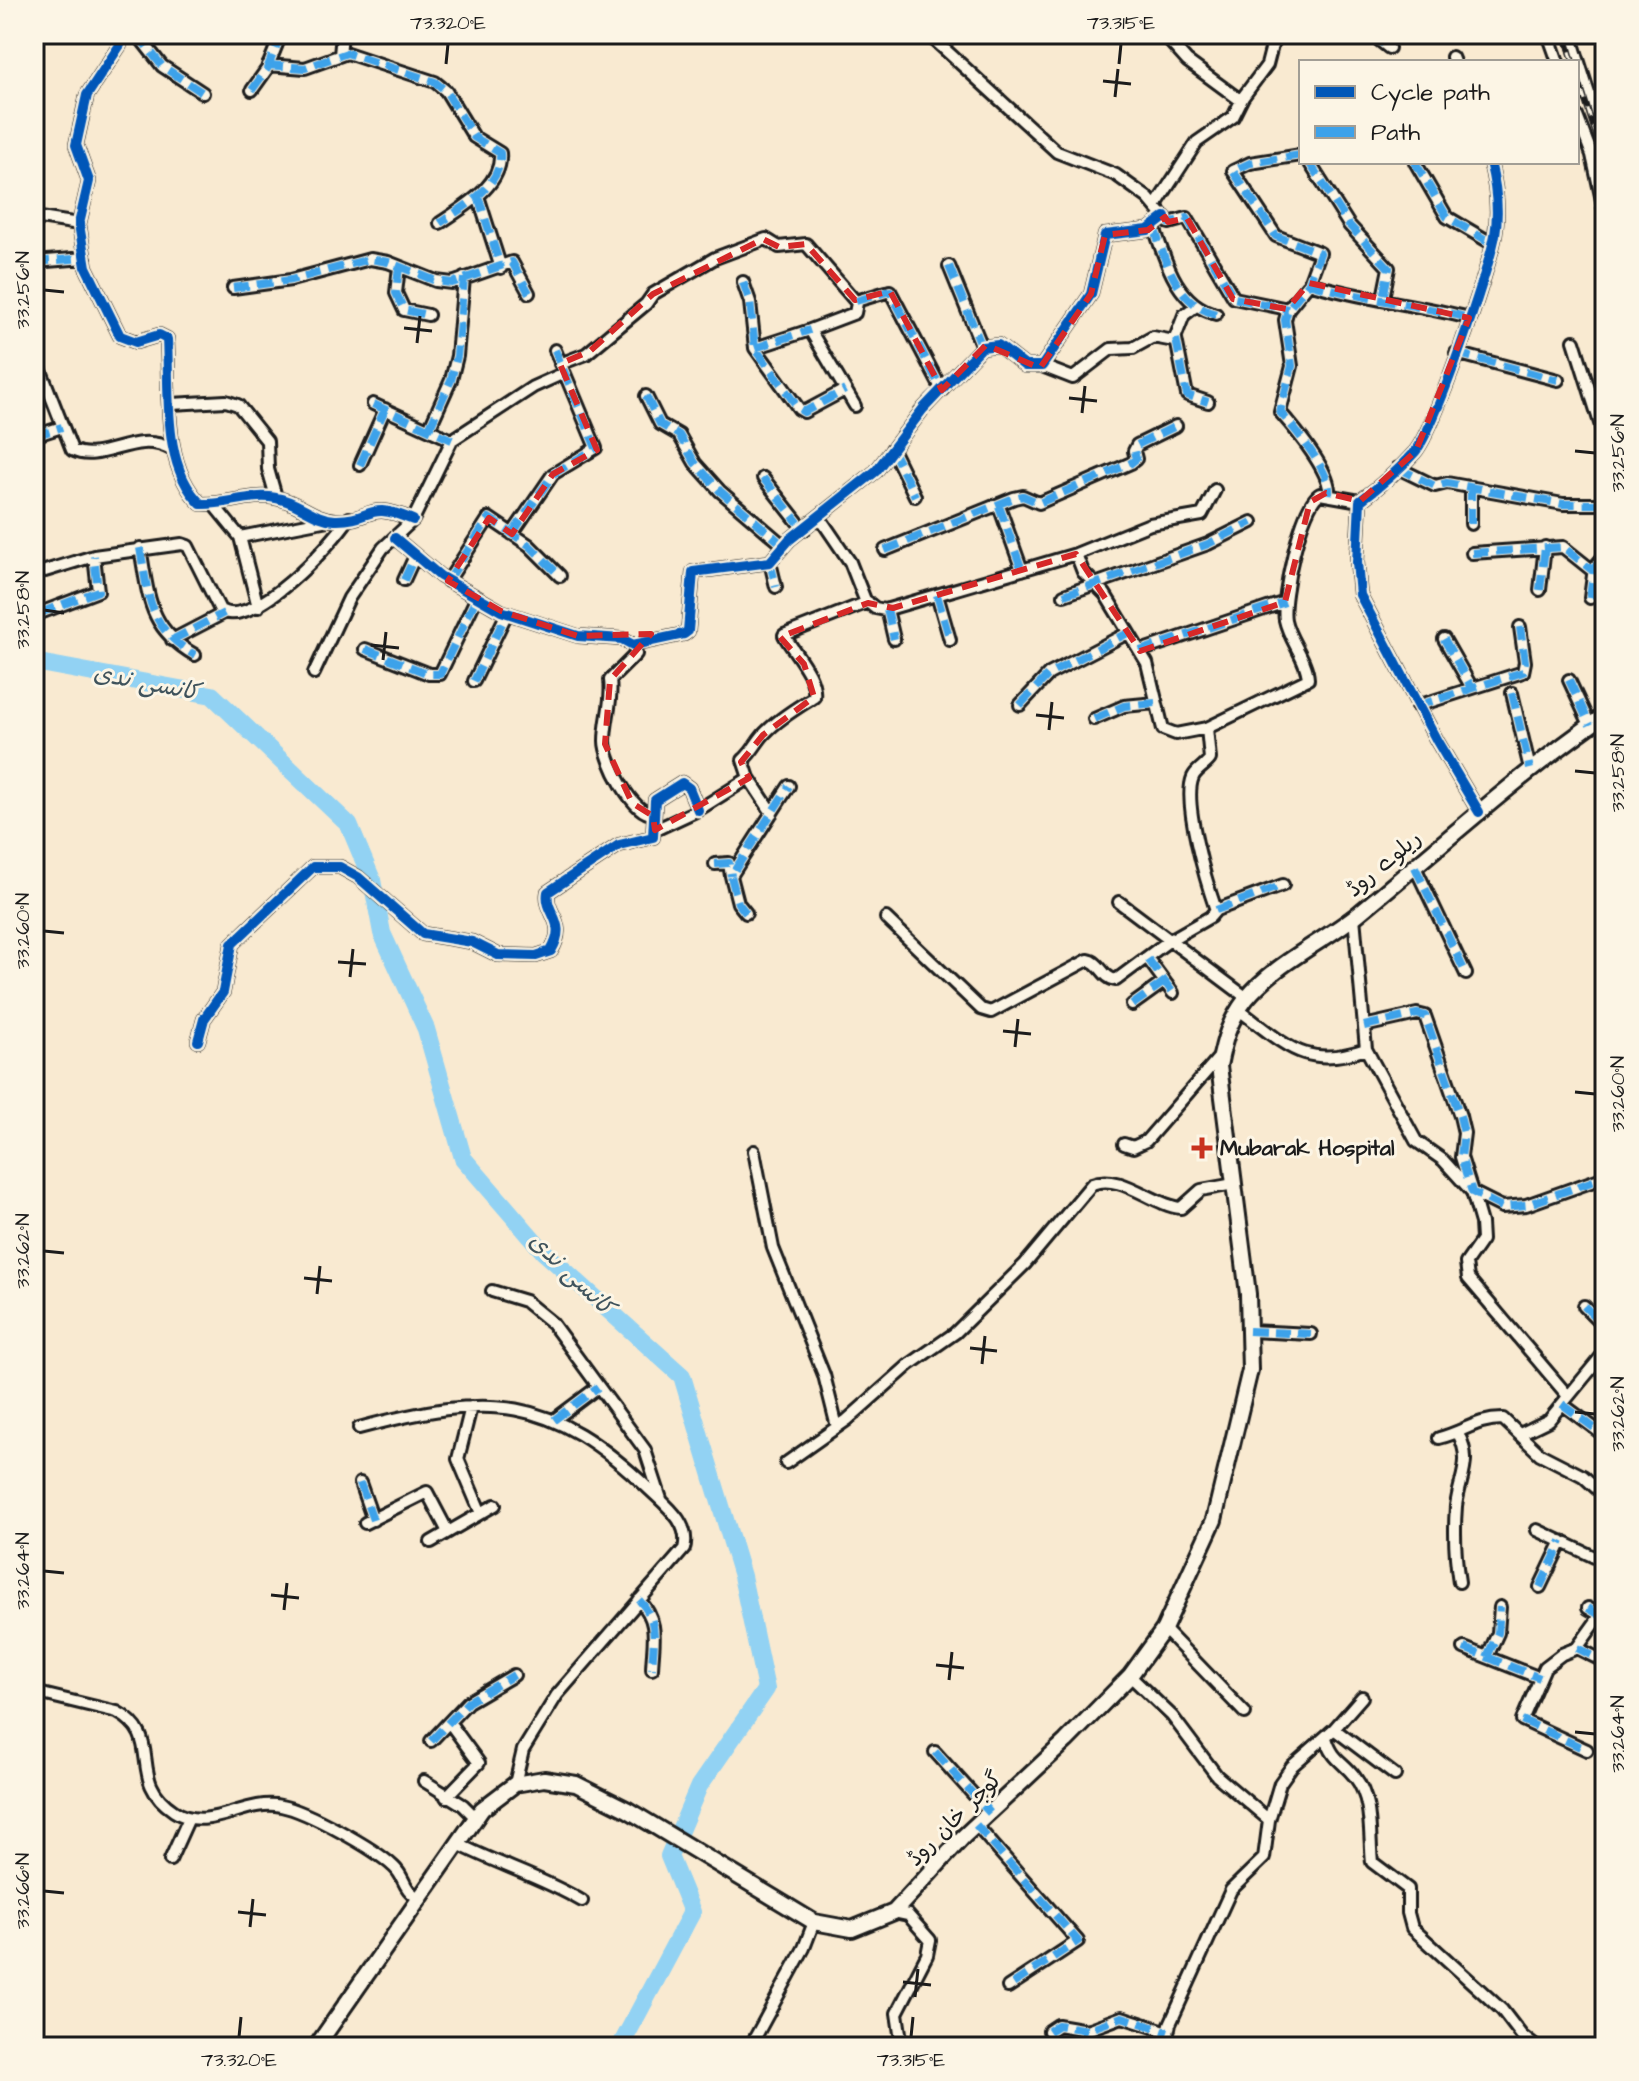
<svg xmlns="http://www.w3.org/2000/svg" width="1639" height="2081" viewBox="0 0 1639 2081" font-family="'Architects Daughter','Playpen Sans Arabic',sans-serif">
	<style>
		.lines { fill: none; stroke-linecap: round; stroke-linejoin: round }
		.river { stroke: #92d2f3; stroke-width: 18 }
		.street-casing { stroke: #1c1c1c; stroke-width: 16 }
		.secondary-casing { stroke: #1c1c1c; stroke-width: 20 }
		.street { stroke: #fcf5e5; stroke-width: 10 }
		.secondary { stroke: #fcf5e5; stroke-width: 14 }
		.rail-casing { stroke: #1c1c1c; stroke-width: 6 }
		.rail { stroke: #fcf5e5; stroke-width: 3; stroke-dasharray: 9; stroke-linecap: butt }
		.quiet { stroke: #3da2ea; stroke-width: 8; stroke-dasharray: 16 8; stroke-linecap: butt }
		.cycleway-casing { stroke: #fcf5e5; stroke-width: 15 }
		.cycleway { stroke: #0057b8; stroke-width: 10 }
		.marked { fill: none; stroke: #d62828; stroke-width: 6; stroke-dasharray: 16 10; stroke-linejoin: round }
		.ticks { fill: none; stroke: #1c1c1c; stroke-width: 3 }
		.poi-dot { fill: #c8321e; stroke: #fcf5e5; stroke-width: 3 }
		.labels { text-anchor: middle; dominant-baseline: central; stroke-width: 6; stroke-linejoin: round; paint-order: stroke }
		.street-label { font-size: 22px; fill: #1c1c1c; stroke: #fcf5e5 }
		.poi-label { font-size: 22px; font-weight: bold; fill: #1c1c1c; stroke: #fcf5e5; text-anchor: start }
		.water-label { font-size: 24px; font-style: italic; fill: #3f535c; stroke: #fcf5e5 }
		.neatline { fill: none; stroke: #1c1c1c; stroke-width: 3 }
		.ticks-label { font-size: 20px; text-anchor: middle; fill: #1c1c1c }
	</style>
	<rect width="100%" height="100%" fill="#f9ead1"/>
	<filter id="ink" filterUnits="userSpaceOnUse"><feTurbulence type="fractalNoise" baseFrequency=".0125" numOctaves="2"/><feDisplacementMap in="SourceGraphic" scale="16" xChannelSelector="R" yChannelSelector="G"/><feConvolveMatrix kernelMatrix="1 2 1 2 8 2 1 2 1" color-interpolation-filters="sRGB"/></filter>
	<g filter="url(#ink)">
		<g class="lines">
			<path class="river" d="M34,662L212,695L349,825L372,880L382,933L426,1029L463,1158L544,1252L682,1376L742,1576L766,1689L699,1786L669,1856L692,1912L620,2047"/>
			<g class="street-casing">
				<path id="street" d="M122,34L120,45L87,95L76,145L89,181L79,224L86,267L120,336L136,342L159,335L167,339C170,391 161,466 201,504C227,505 251,493 276,498C298,501 313,519 335,520C374,521 365,499 413,520
					M137,34L162,66L203,93
					M928,34L1057,152L1116,175L1148,198L1169,223L1187,218L1234,298L1288,309
					M1163,34L1187,61L1240,100
					M1371,34L1389,48
					M1548,34L1558,62
					M1570,34L1605,144
					M1225,36L1226,34
					M340,55L342,34
					M1452,57L1454,62
					M268,65L305,68L347,53L435,82L446,91L474,137L500,153C503,186 463,207 440,223
					M252,90L267,69L281,34
					M1577,116L1592,155L1605,214
					M1301,155L1250,163L1233,171L1276,236L1320,253L1309,283L1288,309L1285,320L1292,366L1280,412C1295,429 1332,473 1329,494
					M1309,162L1349,225L1389,268L1383,298
					M1415,162L1447,217L1493,244
					M478,196L501,268
					M1156,205L1197,142L1233,117L1243,97L1267,65L1275,34
					M34,217L79,224
					M1154,227C1165,260 1177,305 1216,314
					M34,262L85,258
					M949,266L982,347
					M399,267L396,293L404,310L428,315
					M743,282L750,302L755,348L799,409L804,412L845,390
					M1309,283C1360,299 1416,304 1469,318
					M233,288L291,280L370,259L388,262L436,281L452,283L512,262L529,293
					M856,301L890,291L942,390
					M1176,339L1187,395L1208,402
					M1574,341L1605,439
					M755,348L810,330
					M34,353L72,450C102,465 135,429 171,449
					M1456,353L1558,380
					M560,364L586,354L646,304L653,294L715,258L766,239L779,247L806,244L857,303L855,313L810,330L855,406
					M1042,366L1073,378L1111,349L1133,348L1153,337L1174,341L1184,315L1196,306
					M646,396L660,424L679,435L695,463L720,491L783,545
					M171,404L226,401L238,405L267,441L268,469L276,497
					M373,404L452,440
					M429,429L451,380L457,356L464,278
					M34,436L62,427
					M892,449L915,496
					M360,465L385,409
					M1398,468L1435,486L1447,483L1563,504H1605
					M763,478L804,530
					M213,504L240,537L258,607
					M999,506L1022,570
					M820,518L850,562L865,600L875,608L885,610L1076,554L1150,524L1202,515L1215,490
					M1471,524V487
					M512,534L553,474L596,448L555,350
					M240,537L328,520
					M395,538L440,576L501,611L578,636L622,639L633,645L684,634L688,631L693,572L770,562L789,540L876,471L923,409L982,347L998,345L1025,366H1042L1091,294L1105,235L1148,230L1165,217
					M140,548C149,597 148,628 195,655
					M885,550L1014,498L1023,496L1039,503L1131,463L1136,459L1134,451L1137,445L1176,426
					M1472,553L1563,547L1593,571
					M1076,554L1083,572L1105,594L1147,663L1163,729L1176,734L1207,728
					M770,562L776,587
					M45,571L94,556L182,544L188,546L220,610C253,631 332,544 349,518
					M404,580L415,556
					M448,581L489,518L529,545L560,576
					M1540,590L1545,547
					M937,595L950,640
					M1064,595L1208,544L1252,522
					M1590,598L1594,568L1605,555
					M887,609L894,639
					M40,613L98,591L94,556
					M1444,639L1472,688
					M172,640L224,613
					M633,645L636,654L610,680C613,701 605,720 605,741C605,760 633,815 653,814
					M365,649L429,674H440L477,597
					M1140,651L1285,602
					M314,673L349,598L383,548L413,520L452,440L533,387L564,373
					M1569,680L1590,725
					M474,681L507,613
					M1512,693L1530,769
					M1020,705L1049,674L1128,633
					M1417,706L1523,672L1525,662L1520,627
					M1094,719L1124,706L1156,703
					M749,778L772,813
					M1479,812L1437,741L1360,595L1357,562L1360,501C1379,487 1399,470 1415,452C1435,428 1489,270 1495,235C1499,211 1496,185 1490,162
					M655,830L698,810L749,778L743,760C754,751 757,740 767,731C781,717 797,708 814,697C817,676 794,653 784,635L868,602
					M715,864L729,863L731,876
					M1415,867L1466,974
					M1119,902L1247,998
					M1216,910C1207,884 1182,802 1193,777C1196,770 1205,766 1210,759L1207,728L1308,679C1307,659 1289,640 1285,620C1281,599 1301,504 1320,494L1360,501
					M746,913L738,903L731,876L789,786
					M1354,917L1366,1049L1416,1141L1443,1160L1472,1192L1481,1223L1482,1240L1466,1263L1468,1278L1568,1396
					M886,918L981,1009L991,1012L1088,960C1101,962 1102,978 1116,980L1170,940L1210,917L1216,910L1283,885
					M1148,959L1173,993
					M1132,1005L1164,982
					M1239,1010C1286,1045 1305,1070 1366,1049
					M1364,1026L1417,1014L1425,1016L1460,1116L1464,1133L1461,1157L1472,1192L1502,1207L1526,1205L1605,1177
					M198,1041L204,1019L223,992L232,944L313,867H340L358,877L423,934L472,942L498,955L536,956L551,951C569,921 544,914 548,892L619,845L653,837L655,800L682,783L689,788L698,810
					M1124,1144L1133,1147L1146,1141L1220,1056
					M754,1151L773,1248L824,1375L837,1427
					M492,1291L525,1301L552,1323L645,1450L661,1499
					M1584,1306L1605,1327
					M1249,1331L1311,1334
					M1562,1404L1605,1436
					M471,1407L458,1459L480,1511
					M554,1420L598,1387
					M359,1428C490,1393 549,1393 650,1490C667,1506 691,1524 684,1549L557,1695L523,1750L515,1784
					M1458,1433C1473,1462 1460,1476 1456,1506C1454,1531 1455,1557 1459,1582
					M1520,1434L1549,1420L1605,1352
					M1439,1438C1464,1432 1476,1419 1503,1419L1540,1454L1583,1476L1605,1496
					M786,1463L847,1420L909,1365L955,1333L1025,1264L1092,1184C1121,1172 1152,1205 1181,1208L1201,1190L1234,1184
					M360,1483L373,1520
					M365,1523L427,1492L447,1530
					M1537,1530L1605,1562
					M431,1542L495,1505
					M1540,1587L1562,1541
					M639,1600C660,1622 653,1641 652,1669
					M1588,1608L1605,1618
					M1164,1629L1245,1713
					M1464,1648L1540,1678
					M1577,1648L1605,1662
					M1487,1657L1498,1633L1500,1607
					M1130,1676L1172,1716L1217,1776L1269,1820
					M34,1692L117,1712C166,1738 125,1779 174,1811C208,1834 245,1798 281,1806C307,1811 374,1848 394,1867C406,1878 401,1888 420,1899
					M1334,1729L1362,1697
					M1326,1738C1333,1761 1342,1760 1355,1777C1373,1800 1369,1835 1372,1862L1408,1889V1913L1412,1928L1502,2010L1522,2036L1536,2047
					M431,1741L468,1702L514,1675
					M1587,1750L1522,1720L1545,1667L1562,1654L1577,1648L1605,1609
					M935,1752L990,1813
					M424,1781L463,1805L476,1818
					M446,1797L479,1763L449,1722
					M976,1825L1078,1941L1008,1987
					M458,1844C499,1865 542,1877 582,1901
					M170,1860L189,1818
					M894,1912L908,1915L930,1940L927,1955L897,2013L902,2047
					M1049,2031L1058,2025L1087,2030L1122,2017L1168,2032
					M750,2047L804,1948L814,1922
					M1165,2047L1170,2024L1231,1890L1264,1858L1269,1820L1280,1783L1292,1766L1334,1729L1395,1775"/>
			</g>
			<g class="secondary-casing">
				<path id="secondary" d="M316,2047L482,1809L515,1784L544,1779L576,1784L628,1810L814,1922L852,1929L894,1912L963,1837L1066,1741L1130,1676L1164,1629L1214,1520L1250,1370L1248,1294L1219,1066C1224,1040 1229,1021 1246,999C1274,964 1323,942 1358,914C1440,847 1518,775 1605,715"/>
			</g>
			<use href="#street" class="street"/>
			<use href="#secondary" class="secondary"/>
			<g class="rail-casing">
				<path id="rail" d="M1565,34L1573,62
					M1577,75L1605,164"/>
			</g>
			<use href="#rail" class="rail"/>
			<path class="quiet" d="M137,34L162,66L203,93
				M1371,34L1389,48
				M1225,36L1226,34
				M268,65L305,68L347,53L435,82L446,91L474,137L500,153C503,186 463,207 440,223
				M252,90L267,69L281,34
				M1301,155L1250,163L1233,171L1276,236L1320,253L1309,283L1288,309L1285,320L1292,366L1280,412C1295,429 1332,473 1329,494
				M1309,162L1349,225L1389,268L1383,298
				M1415,162L1447,217L1493,244
				M478,196L501,268
				M1165,217L1169,223L1187,218L1234,298L1288,309
				M1154,227C1165,260 1177,305 1216,314
				M34,262L85,258
				M949,266L982,347
				M399,267L396,293L404,310L428,315
				M743,282L750,302L755,348L799,409L804,412L845,390
				M1309,283C1360,299 1416,304 1469,318
				M233,288L291,280L370,259L388,262L436,281L452,283L512,262L529,293
				M856,301L890,291L942,390
				M1176,339L1187,395L1208,402
				M755,348L810,330
				M1456,353L1558,380
				M646,396L660,424L679,435L695,463L720,491L783,545
				M373,404L452,440
				M429,429L451,380L457,356L464,278
				M34,436L62,427
				M892,449L915,496
				M360,465L385,409
				M1398,468L1435,486L1447,483L1563,504H1605
				M763,478L804,530
				M999,506L1022,570
				M1471,524V487
				M512,534L553,474L596,448L555,350
				M140,548C149,597 148,628 195,655
				M885,550L1014,498L1023,496L1039,503L1131,463L1136,459L1134,451L1137,445L1176,426
				M1472,553L1563,547L1593,571
				M770,562L776,587
				M404,580L415,556
				M448,581L489,518L529,545L560,576
				M1540,590L1545,547
				M937,595L950,640
				M1064,595L1208,544L1252,522
				M1590,598L1594,568L1605,555
				M887,609L894,639
				M40,613L98,591L94,556
				M1444,639L1472,688
				M172,640L224,613
				M365,649L429,674H440L477,597
				M1140,651L1285,602
				M1569,680L1590,725
				M474,681L507,613
				M1512,693L1530,769
				M1020,705L1049,674L1128,633
				M1417,706L1523,672L1525,662L1520,627
				M1094,719L1124,706L1156,703
				M715,864L729,863L731,876
				M1415,867L1466,974
				M1216,910L1283,885
				M746,913L738,903L731,876L789,786
				M1148,959L1173,993
				M1132,1005L1164,982
				M1364,1026L1417,1014L1425,1016L1460,1116L1464,1133L1461,1157L1472,1192L1502,1207L1526,1205L1605,1177
				M1584,1306L1605,1327
				M1249,1331L1311,1334
				M1562,1404L1605,1436
				M554,1420L598,1387
				M360,1483L373,1520
				M1540,1587L1562,1541
				M639,1600C660,1622 653,1641 652,1669
				M1588,1608L1605,1618
				M1464,1648L1540,1678
				M1577,1648L1605,1662
				M1487,1657L1498,1633L1500,1607
				M1522,1720L1587,1750
				M431,1741L468,1702L514,1675
				M935,1752L990,1813
				M976,1825L1078,1941L1008,1987
				M1049,2031L1058,2025L1087,2030L1122,2017L1168,2032"/>
			<g class="cycleway-casing">
				<path id="cycleway" d="M122,34L120,45L87,95L76,145L89,181L79,224L86,267L120,336L136,342L159,335L167,339C170,391 161,466 201,504C227,505 251,493 276,498C298,501 313,519 335,520C374,521 365,499 413,520
					M395,538L440,576L501,611L578,636L622,639L633,645L684,634L688,631L693,572L770,562L789,540L876,471L923,409L982,347L998,345L1025,366H1042L1091,294L1105,235L1148,230L1165,217
					M1479,812L1437,741L1360,595L1357,562L1360,501C1379,487 1399,470 1415,452C1435,428 1489,270 1495,235C1499,211 1496,185 1490,162
					M198,1041L204,1019L223,992L232,944L313,867H340L358,877L423,934L472,942L498,955L536,956L551,951C569,921 544,914 548,892L619,845L653,837L655,800L682,783L689,788L698,810"/>
			</g>
			<use href="#cycleway" class="cycleway"/>
		</g>
	</g>
	<path class="marked" d="M1165,217L1168,222L1187,218L1233,299L1287,309L1309,283L1469,318L1416,451L1360,501L1326,493L1310,502L1285,602L1140,651L1076,554L893,608L868,603L780,637L804,664L814,697L763,735L741,762L749,778L655,830L653,816L632,803L605,744L610,680L651,634L578,636L501,611L448,581L489,518L512,534L553,474L597,450L560,364L590,351L653,294L763,239L779,247L806,244L855,300L890,291L942,390L986,345L1040,368L1091,294L1105,235L1148,230Z"/>
	<path class="ticks" d="M446,64L448,44M1119,64L1121,44M1103,81L1131,84M1115,97L1118,69M44,290L64,292M404,328L432,331M417,343L420,316M1069,398L1097,401M1082,413L1085,386M1575,451L1595,453M44,610L64,613M371,645L399,648M383,660L386,632M1036,715L1064,718M1049,730L1052,702M1575,771L1595,773M44,931L64,933M338,962L366,964M350,977L353,949M1003,1031L1031,1034M1015,1047L1018,1019M1575,1092L1595,1094M44,1251L64,1253M304,1278L332,1281M317,1294L320,1266M970,1348L997,1351M982,1364L985,1336M1575,1412L1595,1414M44,1571L64,1573M271,1595L299,1598M284,1610L287,1583M936,1665L964,1668M949,1680L952,1652M1575,1732L1595,1734M44,1891L64,1893M238,1912L266,1915M250,1927L253,1899M903,1982L931,1985M915,1997L918,1969M239,2037L241,2017M911,2037L913,2017"/>
	<path class="poi-dot" d="M1198 1136h8v8h8v8h-8v8h-8v-8h-8v-8h8z"/>
	<g class="labels">
		<g class="street-label">
			<text transform="translate(1384 864) rotate(-40)">ریلوے روڈ</text>
			<text transform="translate(955 1819) rotate(-45)">گوجر خان روڈ</text>
		</g>
		<g class="poi-label">
			<text x="1220" y="1148">Mubarak Hospital</text>
		</g>
		<g class="water-label">
			<text transform="translate(146 683) rotate(11)">کانسی ندی</text>
			<text transform="translate(571 1274) rotate(44)">کانسی ندی</text>
		</g>
	</g>
	<rect width="1639" height="2081" fill="none" stroke="#fcf5e5" stroke-width="88"/>
	<rect x="1299" y="60" width="280" height="104" fill="#fcf5e5" stroke="#a29e95" stroke-width="2"/>
	<rect x="1315" y="86" width="40" height="12" fill="#0057b8" stroke="#a29e95" stroke-width="2"/>
	<text x="1371" y="100" font-size="24" fill="#1c1c1c">Cycle path</text>
	<rect x="1315" y="126" width="40" height="12" fill="#3da2ea" stroke="#a29e95" stroke-width="2"/>
	<text x="1371" y="140" font-size="24" fill="#1c1c1c">Path</text>
	<rect x="44" y="44" width="1551" height="1993" class="neatline"/>
	<g class="ticks-label">
		<text x="448" y="29">73.320°E</text>
		<text x="1121" y="29">73.315°E</text>
		<text transform="translate(22 290) rotate(-90)" y="7">33.256°N</text>
		<text transform="translate(1617 453) rotate(-90)" y="7">33.256°N</text>
		<text transform="translate(22 610) rotate(-90)" y="7">33.258°N</text>
		<text transform="translate(1617 773) rotate(-90)" y="7">33.258°N</text>
		<text transform="translate(22 931) rotate(-90)" y="7">33.260°N</text>
		<text transform="translate(1617 1094) rotate(-90)" y="7">33.260°N</text>
		<text transform="translate(22 1251) rotate(-90)" y="7">33.262°N</text>
		<text transform="translate(1617 1414) rotate(-90)" y="7">33.262°N</text>
		<text transform="translate(22 1571) rotate(-90)" y="7">33.264°N</text>
		<text transform="translate(1617 1734) rotate(-90)" y="7">33.264°N</text>
		<text transform="translate(22 1891) rotate(-90)" y="7">33.266°N</text>
		<text x="239" y="2066">73.320°E</text>
		<text x="911" y="2066">73.315°E</text>
	</g>
</svg>
